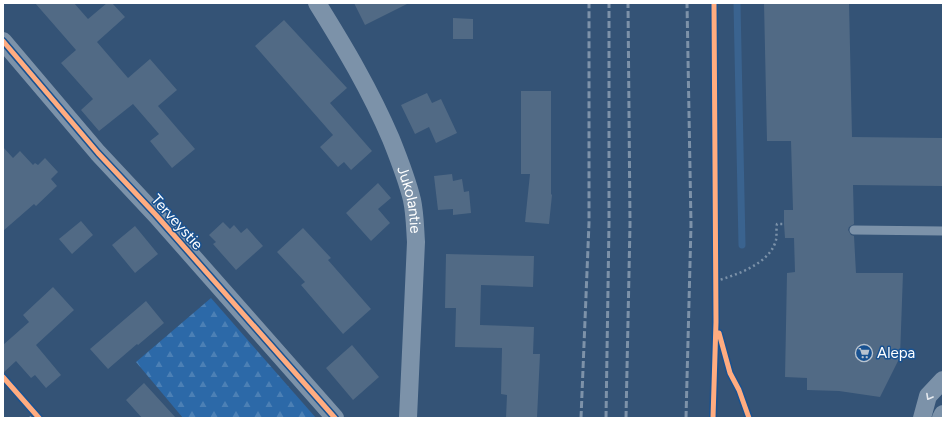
<svg xmlns="http://www.w3.org/2000/svg" width="946" height="421" viewBox="0 0 946 421" font-family="Figtree,sans-serif">
	<style>
		.forest { fill: url(#forest-firs) }
		.lines { fill: none; stroke-linecap: round; stroke-linejoin: round }
		.stream { stroke: #3a638f; stroke-width: 7 }
		.building { fill: #516a85 }
		.path { stroke: #7c92a9; stroke-width: 2.5; stroke-dasharray: 2 3; stroke-linecap: butt }
		.lane { stroke: #7c92a9; stroke-width: 9 }
		.street { stroke: #7c92a9; stroke-width: 18 }
		.rail { stroke: #7d92a9; stroke-width: 3; stroke-dasharray: 7 3; stroke-linecap: butt }
		.cycleway-casing { stroke: #195291; stroke-width: 8 }
		.cycleway { stroke: #ffac80; stroke-width: 5 }
		.oneway { stroke: #e5e9ee }
		.labels { text-anchor: middle; dominant-baseline: central; stroke-width: 3; stroke-linejoin: round; paint-order: stroke }
		.street-label { font-size: 15px; fill: #fff; stroke: #195291 }
		.poi-label { font-size: 15px; fill: #fff; stroke: #195291; text-anchor: start }
	</style>
	<defs>
		<pattern id="forest-firs" width="22" height="20" patternUnits="userSpaceOnUse"><rect width="22" height="20" fill="#2c69a8"/><path d="M5 1l3.5 6h-7zM16 11l3.5 6h-7z" fill="#4c80b5"/></pattern>
	</defs>
	<rect width="100%" height="100%" fill="#345376"/>
	<path class="forest" d="M211,298L316,418H183L136,362Z"/>
	<g class="lines">
		<path class="stream" d="M737,3L742,245"/>
	</g>
	<path class="building" d="M35,3H74L88,19L107,3H112L125,17L97,42L128,78L150,59L177,90L158,106L195,149L172,168L150,141L159,134L133,104L99,131L81,110L93,99L61,63L76,50Z
		M354,3H409L365,25Z
		M764,3H849L852,137L943,138V186L853,185L854,224L849,227L848,230L851,235L854,236L856,273H903L900,357L880,397L839,391L807,390V378L785,377L787,273L795,272L794,238H785L784,224V210H793L791,141H767Z
		M453,18L473,19V39H453Z
		M284,20L347,88L330,103L372,151L351,170L344,162L338,167L320,147L333,135L255,46Z
		M521,91H551V194L552,195L549,224L525,222L530,174H521Z
		M427,93L432,103L441,99L457,133L436,143L429,127L415,134L401,105Z
		M3,147L13,158L20,151L33,165L35,163L38,165L45,158L58,172L51,179L57,186L36,206L34,204L3,231Z
		M452,174L453,181L462,179L464,192L469,191L471,213L453,215V209L438,210L434,176Z
		M378,183L391,198L378,209L390,223L371,241L346,213Z
		M81,221L93,235L72,254L59,239Z
		M223,222L230,229L234,225L241,233L247,228L263,246L236,270L213,244L216,242L209,235Z
		M135,226L158,254L135,273L112,245Z
		M303,228L331,258L328,260L371,309L343,334L301,285L305,282L277,252Z
		M446,254L534,256L533,287L481,285L480,325L534,327L533,354H540L537,418H506L507,395L501,394L502,348L455,347L456,308H445Z
		M53,287L74,310L36,345L61,375L46,388L35,375L31,378L16,361L3,373V345L29,322L23,315Z
		M146,301L164,323L138,345L137,344L108,369L90,349Z
		M352,345L379,377L353,400L326,368Z
		M144,383L176,418H142L126,400Z"/>
	<g class="lines">
		<path class="path" d="M716,281C736,275 770,264 776,240C777,235 776,229 777,224H784
			M30,418L35,413"/>
		<path class="lane" d="M854,230L943,231"/>
		<g class="street">
			<path id="s1" d="M317,3C345,48 370,90 391,139C399,159 407,179 412,200C415,214 415,228 416,242L408,418"/>
			<path d="M3,41L98,153L156,215L335,418"/>
			<path d="M922,418L928,396L943,380"/>
			<path d="M941,418L943,414"/>
		</g>
		<path class="rail" d="M581,418L589,223V3
			M606,418L609,223V3
			M626,418L630,224L628,3
			M686,418L691,225L687,3"/>
		<g class="cycleway-casing">
			<path id="cycleway" d="M3,41L98,153L156,215L335,418
				M719,333L730,373L739,390L749,418
				M3,377L39,418
				M713,418L716,322L714,3"/>
		</g>
		<use href="#cycleway" class="cycleway"/>
	</g>
	<defs><path id="oneway-chevron" d="M-2-3.5L2.5 0L-2 3.5" fill="none" stroke-width="1.6" stroke-linecap="round" stroke-linejoin="round"/></defs>
	<use class="oneway" href="#oneway-chevron" transform="translate(929 397) rotate(119)"/>
	<defs>
		<g id="supermarket-ring" transform="scale(0.9)"><circle r="9.5" fill="#195291" stroke="#b8c3cf" stroke-width="1.5"/><path d="M-6-5.5h2.5l.6 2H6L4.5 2H-2.5L-4.4-4H-6ZM-1.5 3.2a1.3 1.3 0 1 0 .1 0ZM3 3.2a1.3 1.3 0 1 0 .1 0Z" fill="#b8c3cf"/></g>
	</defs>
	<g fill-rule="evenodd">
		<use href="#supermarket-ring" x="864" y="353"/>
	</g>
	<g class="labels">
		<g class="street-label">
			<text stroke="none"><textPath href="#s1" startOffset="219">Jukolantie</textPath></text>
			<text transform="translate(177 222) rotate(48)">Terveystie</text>
		</g>
		<g class="poi-label">
			<text x="877" y="353">Alepa</text>
		</g>
	</g>
	<rect width="946" height="421" fill="none" stroke="#ffffff" stroke-width="8"/>
</svg>
